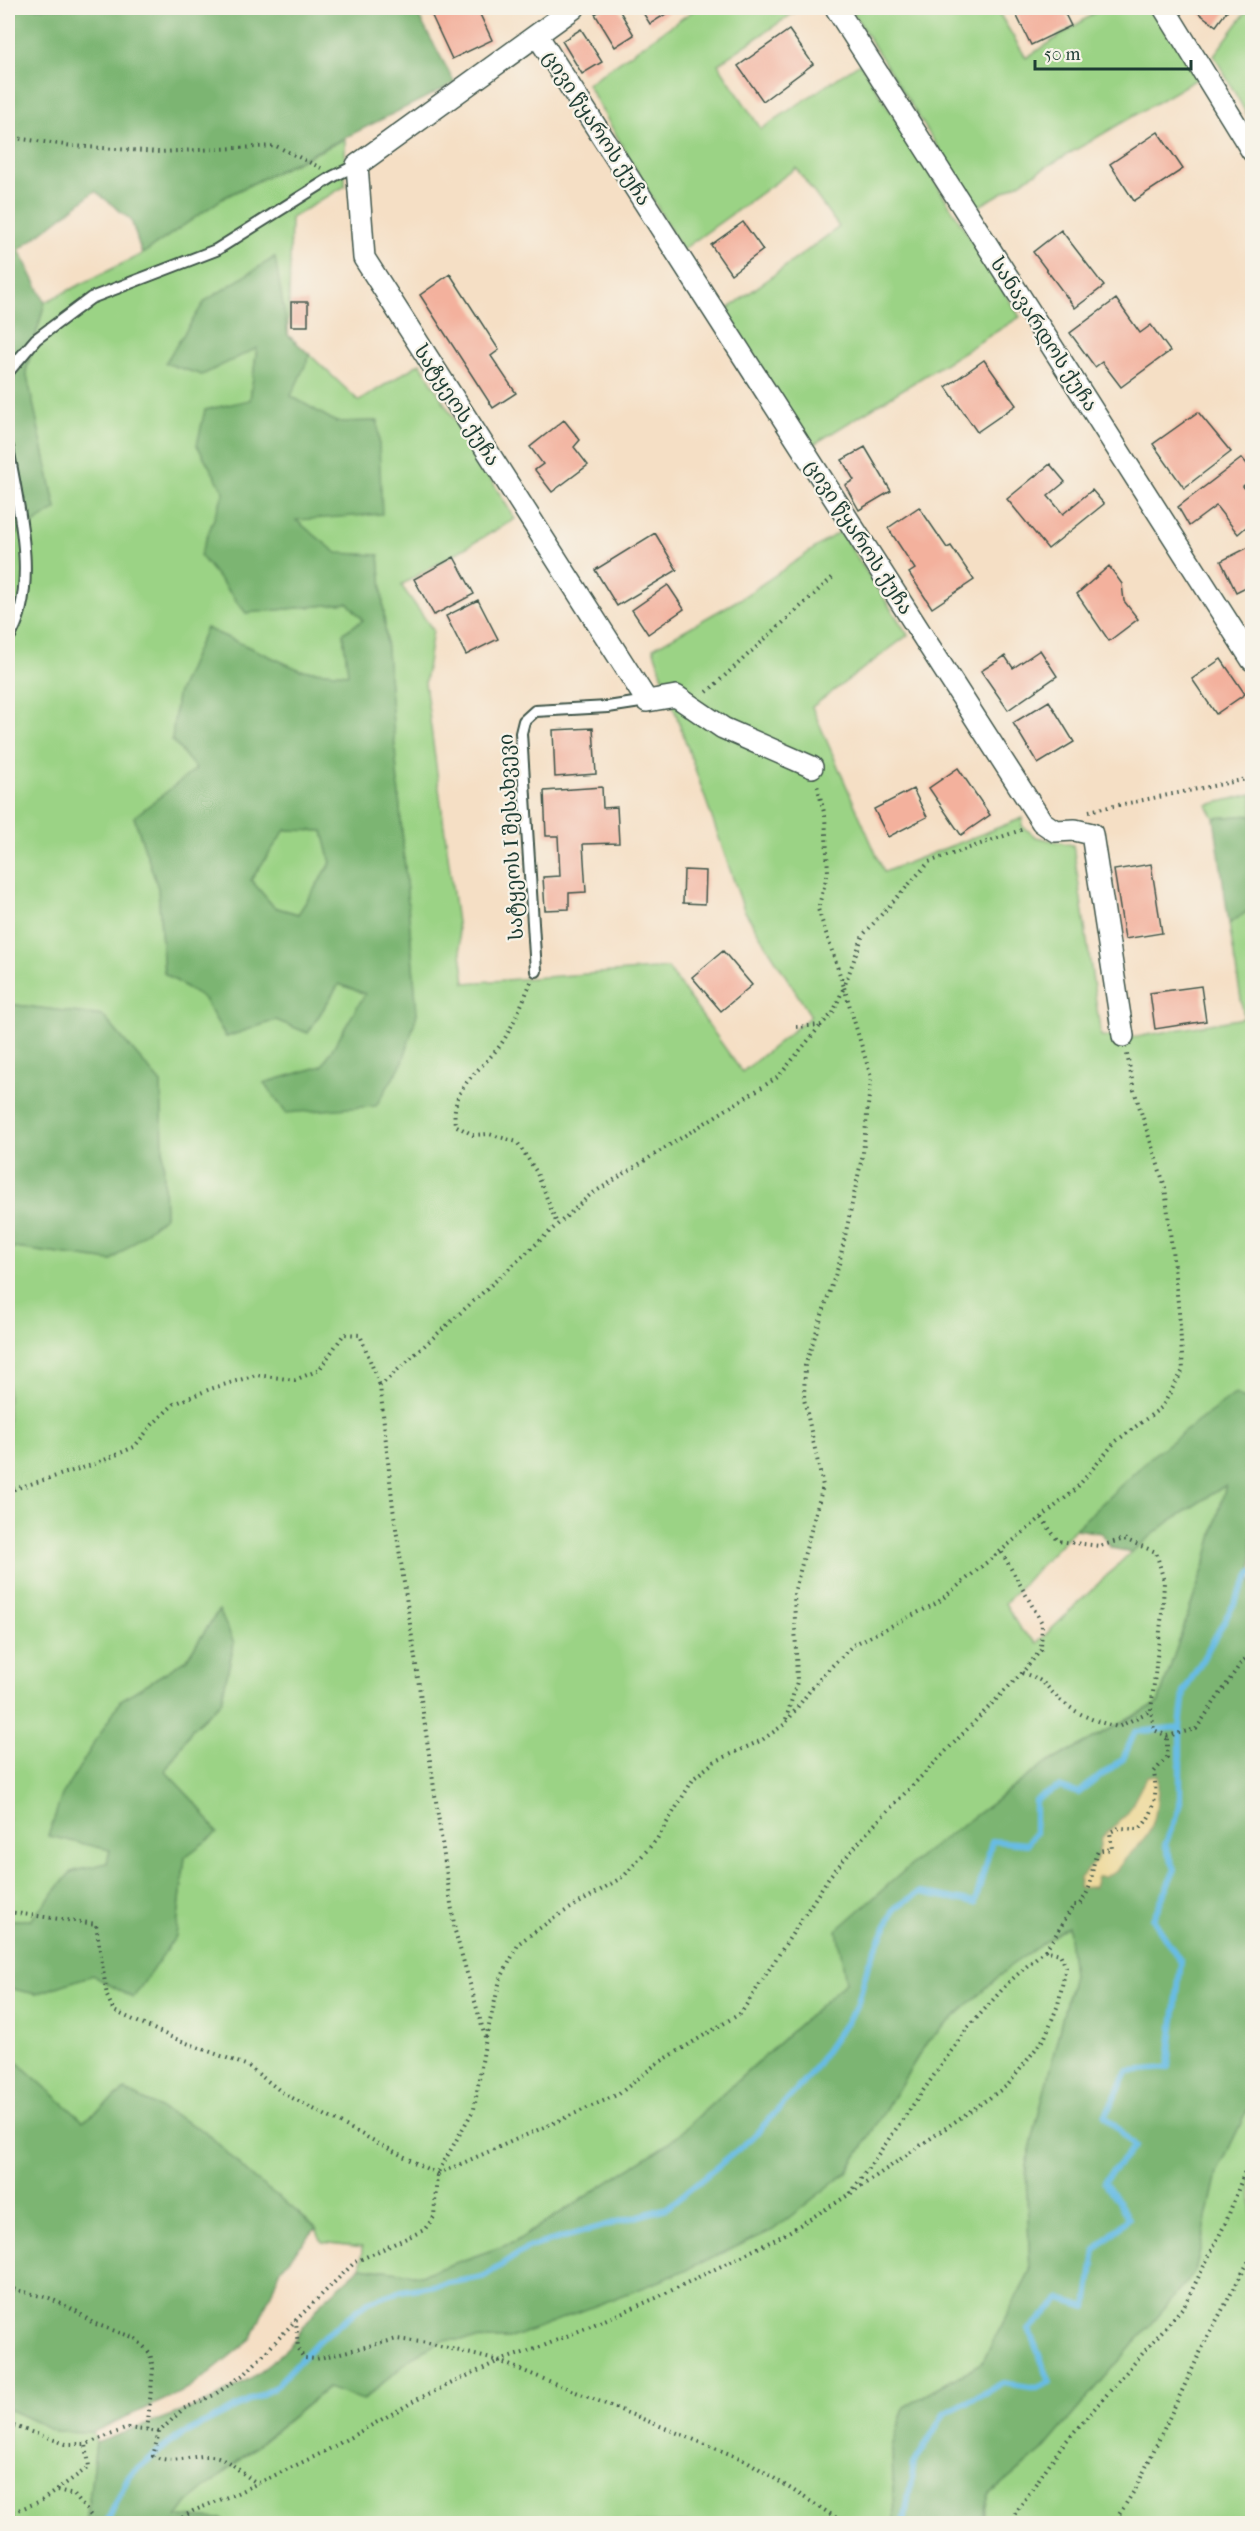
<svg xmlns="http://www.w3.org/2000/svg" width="1260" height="2531" viewBox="0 0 1260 2531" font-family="'IM FELL French Canon','Noto Serif Georgian',serif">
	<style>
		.green { fill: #9bd385; stroke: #5d885c; stroke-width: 1.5 }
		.forest { fill: #7cb572; stroke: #4e7953; stroke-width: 1.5; fill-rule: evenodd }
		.sand { fill: #eeda9e; stroke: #868c69; stroke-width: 1.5 }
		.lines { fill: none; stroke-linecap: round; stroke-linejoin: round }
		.stream { stroke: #68bce4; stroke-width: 6 }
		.building { fill: #f3b19d }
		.service-casing { stroke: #3f554a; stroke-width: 14 }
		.minor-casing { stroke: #3f554a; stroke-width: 24 }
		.path { stroke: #3f554a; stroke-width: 4; stroke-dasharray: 1.5 4.5; stroke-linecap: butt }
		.service { stroke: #fff; stroke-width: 10 }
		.minor { stroke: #fff; stroke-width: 21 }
		.labels { text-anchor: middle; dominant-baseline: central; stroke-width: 4.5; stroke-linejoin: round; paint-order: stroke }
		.street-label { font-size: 20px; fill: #1f3d34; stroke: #f7f3e8 }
	</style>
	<rect width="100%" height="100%" fill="#f7f3e8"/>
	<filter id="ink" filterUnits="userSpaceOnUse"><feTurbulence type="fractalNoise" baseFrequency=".0167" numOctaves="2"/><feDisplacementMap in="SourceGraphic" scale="12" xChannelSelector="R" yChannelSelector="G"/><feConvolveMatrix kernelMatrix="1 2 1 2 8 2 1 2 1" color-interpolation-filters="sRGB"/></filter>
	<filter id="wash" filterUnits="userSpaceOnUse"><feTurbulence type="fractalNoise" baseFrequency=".008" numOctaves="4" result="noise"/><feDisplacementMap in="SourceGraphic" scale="24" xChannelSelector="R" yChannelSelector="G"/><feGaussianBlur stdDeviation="1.35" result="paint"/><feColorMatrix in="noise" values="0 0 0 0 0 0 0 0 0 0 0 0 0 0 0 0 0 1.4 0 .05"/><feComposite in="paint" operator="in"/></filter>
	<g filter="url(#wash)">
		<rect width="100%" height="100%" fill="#f5dfc5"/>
		<path class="green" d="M697,8H801L718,64L761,129L860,63L1020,317L811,446L725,311L839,227L796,168L682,250L587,84Z
			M850,8H996L1026,58L1102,8H1153L1202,76L976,208Z
			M1249,8H1252V124L1214,55Z
			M345,139V186L291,218L288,336L274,257L165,363L202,375L257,347L250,400L197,445L224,492L201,555L246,613L348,603L363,620L343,633L349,674L300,670L206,628L177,695L172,740L197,769L134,817L158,888L164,973L204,999L226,1037L276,1020L308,1033L339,984L366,994L322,1067L264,1083L286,1113L417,1014L379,555L337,554L295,520L378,421L336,422L290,396L310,355L359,401L420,363L515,519L401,585L433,630L425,683L465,983L668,968L742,1072L811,1016L744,910L653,648L740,599L840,531L908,635L812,707L884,872L1023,818L1022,826L1036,837L1073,845L1101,1036L1136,1037L1244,1018L1229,924L1252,908V1403L1235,1395L1075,1529L1005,1603L1020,1629L1037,1643L1131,1552L1170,1521L1226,1485L1206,1561L1158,1703L1042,1766L922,1855L838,1930L846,1982L669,2143L515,2242L421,2275L361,2267L362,2247L322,2242L316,2228L284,2201L254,2179L206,2132L125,2090L83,2121L8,2054V1988L36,1994L92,1975L176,1936L185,1857L201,1809L165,1771L192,1729L221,1702L234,1643L218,1611L186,1660L121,1700L48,1835L110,1850L107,1863L71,1872L31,1920H8V1247L111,1261L165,1216L161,1083L103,1016L8,1004V547L12,537L56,509L26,371L45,302L142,254L225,197Z
			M1252,794V815L1214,818L1207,805Z
			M285,829L323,831L331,863L299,914L274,907L251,880Z
			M1068,1926L1073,1975L1026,2166L1030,2271L982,2363L904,2407L892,2447L894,2523L226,2524L223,2519L177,2517L188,2502L328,2388L364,2400L415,2355L443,2340L508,2339L847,2172L927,2042L1010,1966Z
			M1252,2100V2523L981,2524L989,2495L1042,2451L1195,2272L1217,2173Z
			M8,2409L56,2431L93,2432L96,2443L86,2523H8Z"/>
		<path class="forest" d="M8,8H414L455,83L225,197L142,254L131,220L95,191L19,250L45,302L26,371L56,509L13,537L8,547Z
			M275,257L288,335L310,355L291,396L336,422L378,421L382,514L296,520L337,553L379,555L417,1014L403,1062L376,1106L286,1113L264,1083L322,1066L365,994L339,984L308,1033L276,1020L226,1037L204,999L164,973L158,888L134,817L196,769L172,740L177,695L206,628L300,670L348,674L343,633L363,620L348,603L246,613L200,555L224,492L197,445L205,410L250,400L257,348L202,375L165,363L205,301ZM285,830L323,831L331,863L298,914L274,907L251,880Z
			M1252,815V908L1229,924L1214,818Z
			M8,1004L103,1016L161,1083L165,1216L111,1261L8,1247Z
			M1235,1394L1252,1403V2100L1217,2173L1195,2272L1042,2451L989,2495L981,2523H894L892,2447L904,2407L982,2363L1030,2271L1026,2166L1073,1975L1068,1926L1010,1966L927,2042L847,2172L773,2230L663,2280L508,2339L443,2340L415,2355L363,2400L327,2388L188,2502L177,2517L223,2519L226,2523L86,2524L96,2443L210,2401L258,2374L288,2348L322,2302L361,2267L421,2275L515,2242L669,2143L846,1982L837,1930L922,1855L1042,1766L1158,1703L1206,1561L1226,1485L1170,1521L1131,1552L1111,1548L1101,1533L1075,1529L1153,1455Z
			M219,1610L234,1643L221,1702L192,1729L165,1771L201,1809L217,1833L185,1857L176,1936L133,1998L92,1975L36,1994L8,1988V1920H31L71,1872L107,1863L110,1850L48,1836L62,1795L121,1700L186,1660Z
			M8,2054L83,2121L125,2090L206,2132L254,2179L284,2201L316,2228L282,2267L252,2338L190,2388L93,2432L56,2431L8,2409Z"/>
		<path class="sand" d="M1158,1775C1158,1795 1158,1820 1146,1837C1137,1850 1125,1855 1118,1870L1105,1877H1097L1094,1887L1079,1888L1080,1878L1096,1861L1102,1837L1127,1814L1147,1776Z"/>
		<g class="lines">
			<path class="stream" d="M106,2524L128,2477L153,2456L181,2435L273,2389L318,2341L368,2302L401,2291L483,2277L529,2247L667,2208L752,2138L809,2076L857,2006L868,1965L895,1908L920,1892L975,1903L992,1841L1027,1844L1035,1833V1800L1059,1787L1078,1793L1123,1759L1135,1732L1180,1727L1184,1692L1252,1572
				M904,2524L914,2464L944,2414L1003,2383L1037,2388L1050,2382L1029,2330L1060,2299L1087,2307L1095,2250L1129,2218L1104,2181L1135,2146L1105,2116L1128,2071L1168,2068L1181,1962L1153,1919L1175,1869L1165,1845L1180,1807V1727"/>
		</g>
		<g id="blocks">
			<path class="building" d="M445,8H477L492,40L452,59L431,14Z
				M605,8H618L634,35L615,47L595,14Z
				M640,8H667L669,12L650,24Z
				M1013,8H1062L1071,26L1031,45Z
				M1192,8H1229L1216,26Z
				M581,29L602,62L582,74L562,41Z
				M789,30L813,64L763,101L738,66Z
				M1158,132L1183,169L1134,201L1110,164Z
				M743,222L763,250L731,274L711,245Z
				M1061,230L1104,286L1075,308L1033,252Z
				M450,274L499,350L491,356L516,393L493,408L420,295Z
				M1116,299L1140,333L1151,325L1170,351L1121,387L1102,362L1095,367L1070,333Z
				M291,302H308V326H291Z
				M984,360L1016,405L977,432L946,387Z
				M1198,412L1231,452L1184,488L1153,444Z
				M564,420L580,440L574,447L588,465L552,492L535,470L543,464L530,447Z
				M865,447L891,491L859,510L845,485L854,480L842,460Z
				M1242,458L1252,470V478L1243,486L1252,499V522L1238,534L1216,506L1189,526L1178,507Z
				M1050,464L1065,482L1048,496L1063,514L1092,490L1104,504L1048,549L1007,499Z
				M919,507L947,548L951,546L974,580L932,608L909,573L915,569L888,528Z
				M655,533L677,570L617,606L595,570Z
				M1249,547L1252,554V584L1236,592L1221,561Z
				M454,557L474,594L434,615L414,579Z
				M1109,566L1122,584L1124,601L1138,619L1109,641L1077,594Z
				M668,585L684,609L648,634L632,610Z
				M478,600L498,639L466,655L446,616Z
				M1040,650L1057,676L1008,710L981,671L1005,656L1013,668Z
				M1221,659L1245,694L1216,714L1192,679Z
				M1049,701L1074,742L1038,764L1013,723Z
				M593,728L596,774L555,777L553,730Z
				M958,768L990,815L961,835L929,788Z
				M602,787L603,808L617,807L619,843L583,844L586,892L569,893V909L545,910L543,877L560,876L558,836H546L544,791Z
				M913,789L927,817L888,837L874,809Z
				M1151,864L1162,933L1125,939L1114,870Z
				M684,870L706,871L705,904L683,903Z
				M723,951L752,985L721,1011L692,977Z
				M1201,986L1206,1021L1155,1029L1150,993Z"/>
		</g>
	</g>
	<g filter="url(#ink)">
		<use href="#blocks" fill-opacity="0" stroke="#3f554a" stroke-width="1.5"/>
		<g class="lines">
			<g class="service-casing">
				<path id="service" d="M8,372L36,339L91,298L216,250L334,176L357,165
					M8,447C17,502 41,589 8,639
					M536,971L521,733L524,721L535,711L608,707L647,701"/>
			</g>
			<g class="minor-casing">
				<path id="minor" d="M574,8L357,165L364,258L647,701L676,696L723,728L812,767
					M836,8L1252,660
					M1164,8L1252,151
					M537,35L1042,822L1055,831L1075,830L1092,834L1123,1036"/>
			</g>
			<path class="path" d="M8,137L73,146L159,152L276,146L321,168
				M707,692L834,576
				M1089,811L1252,778
				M531,982C523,1001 515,1021 505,1038C486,1070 450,1081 455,1125L473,1135L489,1134L517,1142L536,1171L557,1224
				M796,1027L821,1025L833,1013L844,987L818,909L828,872L825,816L817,785
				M8,1491L95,1464L134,1447L153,1424L174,1404L210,1389L256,1375L295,1380L319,1370L344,1334L360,1335L380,1386
				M1042,1518L1058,1541L1100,1546L1124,1539L1156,1552L1164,1581L1163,1604L1151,1710L1154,1730L1167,1736L1196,1729L1241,1663L1252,1653
				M1022,1673C1050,1682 1043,1686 1063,1702C1080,1716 1097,1722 1118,1727L1150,1711
				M786,1719L797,1682L794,1593L823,1486L804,1399L805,1366L839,1264L863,1153L871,1077L844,987L863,935L929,862L1024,829
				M8,1912L96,1924L107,1996L114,2011L171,2037L248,2066L283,2093L437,2174
				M1045,1950C1057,1935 1064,1920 1074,1905H1079C1097,1882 1088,1873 1098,1851L1112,1849L1110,1832L1119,1828L1139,1829C1156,1814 1157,1794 1154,1772L1167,1757V1736
				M485,2037L455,1931L393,1508L380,1386L590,1195L778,1077L821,1025
				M438,2174L619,2094L655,2065L741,2013L829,1877L872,1827L1022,1673L1041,1650L1042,1623L1001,1551
				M8,2288L49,2298L76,2311L93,2323L135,2338L150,2353L153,2369L147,2432
				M8,2424L66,2444H86L128,2428L159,2432L183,2409L214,2395L246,2373L296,2320
				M159,2432L153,2456C175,2466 196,2452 218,2457C231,2461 245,2477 258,2483
				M57,2491L74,2495L92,2517L90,2524
				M8,2514L41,2501L89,2467L86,2444
				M172,2524L193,2511L237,2493L322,2453L420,2398L499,2361L541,2347L656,2298L782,2236L850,2194L966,2030L1009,1982L1045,1950L1060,1954L1066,1967L1058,2005L1045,2037L1008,2085L850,2194
				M846,2524L747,2461L499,2361L428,2343L397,2339L316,2359L304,2358L298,2349L296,2320L355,2262L424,2230L434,2217L437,2174L474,2109L486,2038L500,1980L519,1943L554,1918L624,1876L657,1839L694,1778L714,1762L762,1740L785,1724L817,1681L853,1645L937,1603L1075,1490L1115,1442L1162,1407L1183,1370L1179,1312L1165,1187L1134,1090L1127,1054
				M1008,2524L1061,2447L1184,2306L1226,2222L1252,2152
				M1113,2524L1136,2488L1207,2338L1252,2255"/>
			<use href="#service" class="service"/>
			<use href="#minor" class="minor"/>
		</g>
	</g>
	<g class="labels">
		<g class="street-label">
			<text transform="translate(597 128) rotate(57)">ცივი წყაროს ქუჩა</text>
			<text transform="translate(1044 334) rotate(57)">სანავარდოს ქუჩა</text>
			<text transform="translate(457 405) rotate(57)">სატყეოს ქუჩა</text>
			<text transform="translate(859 537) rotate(57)">ცივი წყაროს ქუჩა</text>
			<text transform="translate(511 837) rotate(-93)">სატყეოს I შესახვევი</text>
		</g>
	</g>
	<rect width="1260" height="2531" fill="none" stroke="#f7f3e8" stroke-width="30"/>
	<path d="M1035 60v9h156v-9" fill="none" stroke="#1f3d34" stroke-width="3"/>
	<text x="1044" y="60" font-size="18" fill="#1f3d34" stroke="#f7f3e8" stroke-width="4.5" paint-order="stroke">50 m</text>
</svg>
